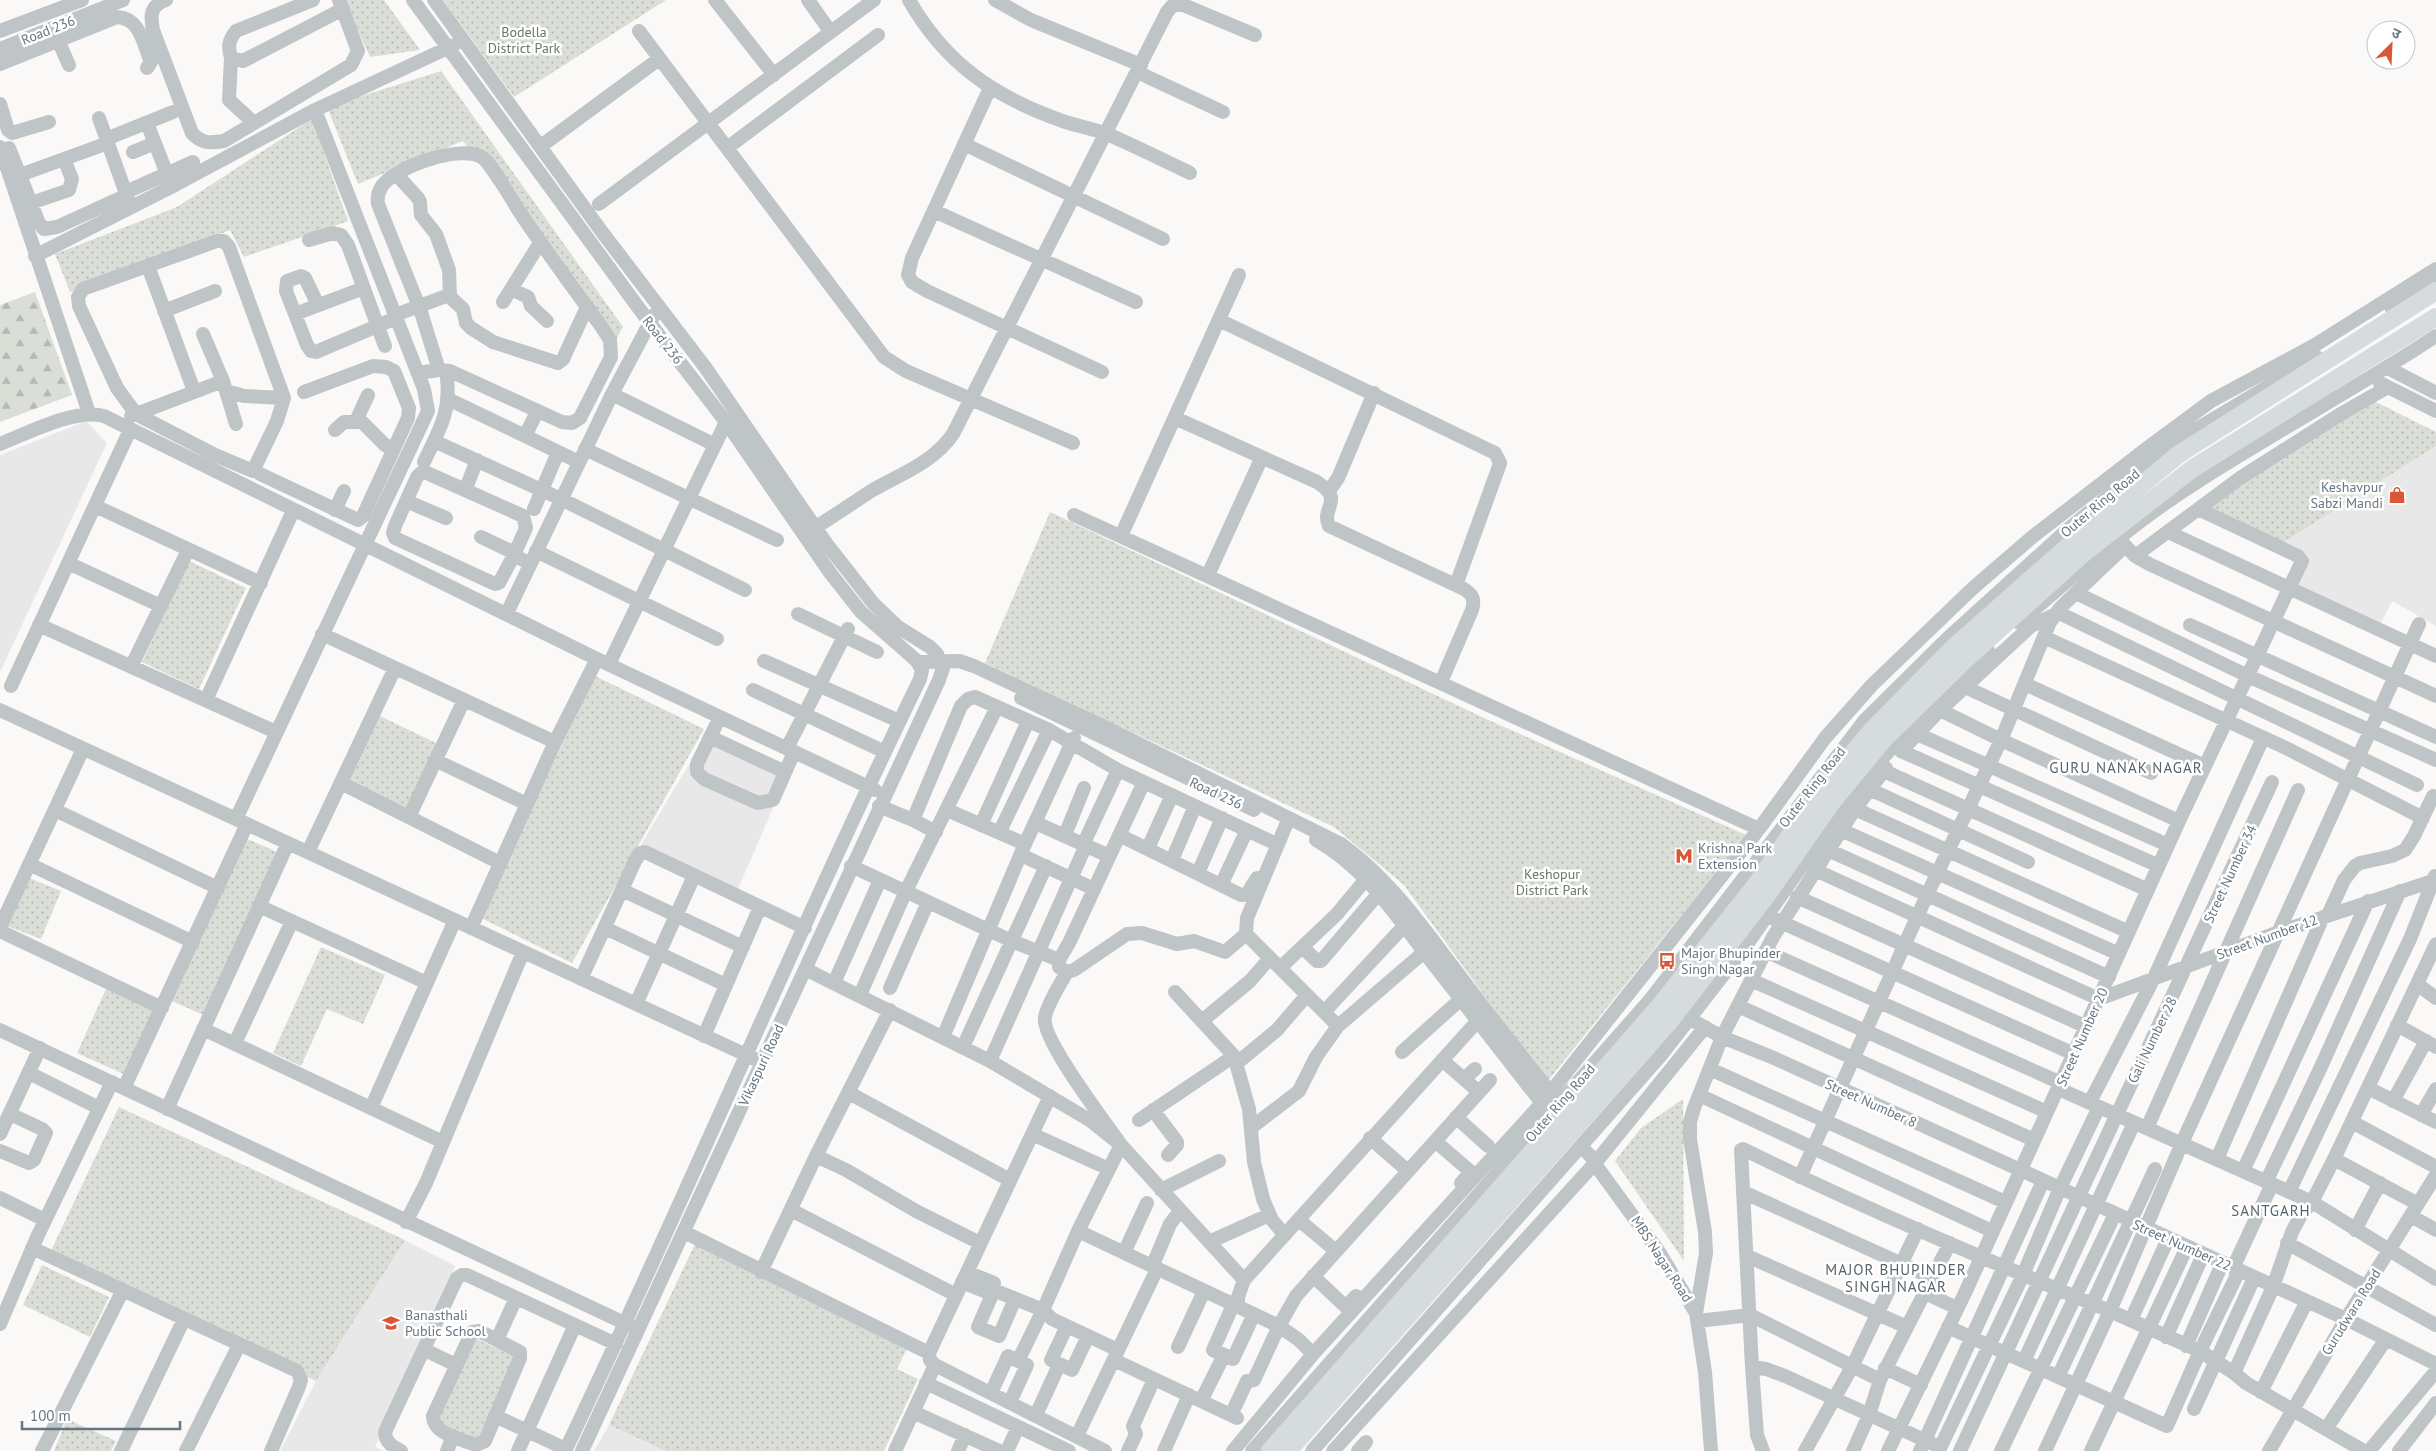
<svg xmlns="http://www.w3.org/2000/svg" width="2436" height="1451" viewBox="0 0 2436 1451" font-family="'PT Sans','Noto Sans Devanagari',sans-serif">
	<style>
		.built { fill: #e8e8e9 }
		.grass { fill: url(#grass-dots) }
		.forest { fill: url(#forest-firs) }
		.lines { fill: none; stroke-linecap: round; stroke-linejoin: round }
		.minor { stroke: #bfc4c7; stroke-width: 14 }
		.major { stroke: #d6dbde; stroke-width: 18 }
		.labels { text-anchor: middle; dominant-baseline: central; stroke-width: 5; stroke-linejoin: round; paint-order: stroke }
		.street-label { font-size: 14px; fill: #667681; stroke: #fff }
		.park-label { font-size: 14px; fill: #697965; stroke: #fff }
		.poi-label { font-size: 14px; fill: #667681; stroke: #fff; text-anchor: start }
		.neighbourhood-label { font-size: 15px; letter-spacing: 1px; fill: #58646c; stroke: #fff }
	</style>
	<defs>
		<pattern id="grass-dots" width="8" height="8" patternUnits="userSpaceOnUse" patternTransform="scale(1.25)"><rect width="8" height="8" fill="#daded7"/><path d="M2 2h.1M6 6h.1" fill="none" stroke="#b5b9b4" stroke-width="1.8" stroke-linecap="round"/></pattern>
		<pattern id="forest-firs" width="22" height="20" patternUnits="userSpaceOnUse" patternTransform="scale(1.25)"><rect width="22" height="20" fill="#daded7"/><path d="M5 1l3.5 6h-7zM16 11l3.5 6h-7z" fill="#b5b9b4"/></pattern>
	</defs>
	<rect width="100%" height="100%" fill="#faf9f8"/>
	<path class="built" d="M86,421L107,443L0,672V455Z
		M2436,446V626L2392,601L2378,629L2291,588L2305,556L2281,544Z
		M710,729L791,767L733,900L636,853Z
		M405,1240L455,1266L375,1447L384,1451H280L316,1381Z
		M609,1425L666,1451H594Z"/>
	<path class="grass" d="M344,0H384L420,50L370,57Z
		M443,0H666L514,97Z
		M441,71L623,327L611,349L463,141L358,184L327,107Z
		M312,119L348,221L244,257L230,230L70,292L55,254L177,207Z
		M2374,401L2436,432V446L2281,544L2205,505Z
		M1050,512L1484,718L1746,835L1547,1082L1404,885L1334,827L985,663Z
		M189,561L246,588L199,689L142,662Z
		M595,676L704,729L572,963L479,917Z
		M378,715L438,744L405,814L345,785Z
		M241,836L279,853L206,1016L167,999Z
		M27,877L61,891L41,939L7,926Z
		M321,947L385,975L363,1024L327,1009L301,1066L273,1053Z
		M106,989L155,1012L126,1075L77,1053Z
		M1683,1099L1684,1261L1615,1161L1641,1128Z
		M119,1107L405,1240L316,1381L49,1255Z
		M695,1244L910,1342L897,1369L918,1379L884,1451H666L609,1425Z
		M42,1265L109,1297L90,1337L23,1305Z
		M471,1336L516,1357L477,1442L432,1422Z
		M67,1419L116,1441L111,1451H54Z"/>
	<path class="forest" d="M35,292L72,395L0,422V305Z"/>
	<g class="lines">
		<path class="minor" d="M166,0C150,6 150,15 153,30L192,133C202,144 210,143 224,141L351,65L358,51L339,0
			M313,0L236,31C228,41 228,47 231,58L243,61L343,9
			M413,0L649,322L726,422L831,574L861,612L917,661L922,670L920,679C796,934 687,1196 565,1451
			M434,0L602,232L705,367L826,543L873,603L898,627L930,647L937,654L943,668L939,680L582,1451
			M715,0L774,75
			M808,0L830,31
			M909,0C945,63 993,96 1060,120C1075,126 1092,128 1107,134C1135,146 1163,160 1190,173
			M995,0L1031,20L1141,65
			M0,31L82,0
			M639,31L884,357L906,371L1073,443
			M58,40L69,65
			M0,49L123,0
			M231,58L229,100L254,123
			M0,64L117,17C140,18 143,43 151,62L147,68
			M1137,72L1223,112
			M990,88L912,258L908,275L912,282L927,291L1102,372
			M0,104L8,130L12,133L49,122
			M99,118L129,202
			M147,123L167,174
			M106,139L173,112
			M964,144L1163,239
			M541,146L659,59
			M0,147L89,413
			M9,148L39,223L44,229L57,227L127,195
			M727,148L878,35
			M133,152L155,143
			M396,174L418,198L420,202L421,215L436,234L449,270L450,297L463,309L466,323L471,328L493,342L558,363L563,359L587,307
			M20,175L108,143
			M126,192L193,162
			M31,203L69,190L72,179L64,159
			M599,204L874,0
			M934,211L1136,302
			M309,240L333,233L341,235L348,245L385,346
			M35,256L173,186L315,110L454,45
			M148,266L194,391
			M511,289L528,297L531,306L547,321
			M503,302L540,243
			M318,305L305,278L301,276L287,281L286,291L307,345L311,351L316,352L396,318
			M2392,309L2436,280
			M164,311L215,291
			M295,314L364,288
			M395,315L449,295
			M1219,320L1495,453L1500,463L1498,469L1456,585
			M2388,368L2436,393
			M418,373L439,370L450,371L562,422L572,423L580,418L611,357L610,340L601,326C573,288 545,250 519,211C511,199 493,165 483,158C462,143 395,167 382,186C378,192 377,198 378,204L420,309L439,370
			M223,381L226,391L244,396L284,398L277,421L253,471L215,455L136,414L117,388L79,306L78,297L83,289L217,241H224L229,247L284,398
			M2380,383L2436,411
			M226,391L236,424
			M612,394L715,445
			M448,399L579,462
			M131,416L223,381L203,334
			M1175,418L1317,482C1346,501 1320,507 1329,526L1464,589C1473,595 1475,599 1472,610L1441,682
			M356,421L368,395
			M335,430L344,422H362L385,445L394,449
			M525,436L535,416
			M434,441L561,499L745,590
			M0,444C28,433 75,408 104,416L597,659L875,790
			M585,449L777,540
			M424,462C438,432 451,413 447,379
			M260,474L358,520L363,516L408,418L409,408L394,371L386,367L373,366L304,392
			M468,483L477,460
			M1329,491L1338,478L1374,393
			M406,501L446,518
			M95,506L261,583
			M534,509L558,452
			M335,510L344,491
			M1074,515L1759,829
			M816,527C835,515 853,503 871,491C900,474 933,463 953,434L1167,12L1172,6L1181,4L1255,35
			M2168,532L2436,656
			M1121,536L1239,275
			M481,537L515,553
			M2120,540L2135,556L2149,564L2436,696
			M536,551L717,639
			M514,555L499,583L495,584L395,538L393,533L395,526L417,477L421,473H427L523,516L526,528L514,555L530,564
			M2135,556L2240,478L2344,412L2388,387
			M68,563L161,606
			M1208,575L1262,457
			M2076,593L2248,676L2436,760
			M2057,612L2417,785
			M507,613L612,394L654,315
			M798,614L877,652
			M2019,623C2075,574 2131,524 2194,484C2273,433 2357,388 2436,336
			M39,625L276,732
			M2190,625L2436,737
			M322,634L555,742
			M2044,637L2286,748L2423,818
			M764,661L899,721
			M917,662L959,661L974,666L1101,725L1341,844C1387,877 1419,922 1453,967C1487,1012 1521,1056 1557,1100
			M609,664L726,422
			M131,667L188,550
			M2025,684L2205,766
			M11,686L130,430
			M1965,687L2151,773
			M753,690L885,752
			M1021,698L1254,810
			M206,700L293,511
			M0,710L755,1059
			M1940,710L2001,740L2179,821
			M720,717L697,764V772L704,779L758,803L773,800L794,752
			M1917,734L2168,845
			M710,737L785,772
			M1906,746L1940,710L2031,626L2054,615
			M787,748L848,629
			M1901,751L2159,866
			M437,761L527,804
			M1884,771L2148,890
			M341,783L500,863
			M1869,789L2028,862
			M879,806L913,820
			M1855,809L2129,932
			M55,810L218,888
			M947,810L1025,844
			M409,817L464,700
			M236,819L428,411L424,389L315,110
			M1036,823L1109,856
			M981,825L1028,721
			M1286,825L1247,918L1246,934L1338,1026
			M1841,830L2119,954
			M1000,831L1049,730
			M936,832L913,820L961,706L968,699L975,697L1049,730L1118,770L1270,841
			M1065,835L1084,788
			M1119,835L1241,895L1247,894L1257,878
			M1316,840C1367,869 1396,916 1431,961C1470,1011 1509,1061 1548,1111
			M1083,845L1118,770
			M1148,848L1172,795
			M1828,850L2109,977
			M308,852L395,668
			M1021,855L1094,889
			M1172,860L1195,806
			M29,864L193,942
			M851,866L1012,941L1059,960L1069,943L1144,782
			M1815,870L2099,999
			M1198,873L1222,818
			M1221,885L1247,830
			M622,890L743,947
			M1797,897L2087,1027
			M259,906L427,983
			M2328,915L2344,880L2355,866L2360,863L2392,856L2405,850L2414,836L2433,796
			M1774,919L2074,1054
			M0,927L83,749
			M471,928L555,742L597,659
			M605,928L726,985
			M0,931L162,1008
			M1303,948L1317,961H1321L1379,893
			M1765,951L2061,1083
			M1059,967L1067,972L1074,970L1127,934L1142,933L1177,944L1194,941L1225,952L1246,934
			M1280,968L1337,914L1366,879
			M805,969L990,1061L1091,1121L1121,1145L1244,1280
			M1067,972C1060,985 1048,1002 1045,1017C1040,1038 1106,1123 1121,1145L1078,1231L1043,1310L1052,1319L1118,1350
			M581,979L635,861L640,853L645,852L805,928
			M1751,980L2047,1112
			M834,983L880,880
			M2417,984L2436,998
			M890,988L928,902
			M1175,992L1234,1056L1249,1109L1254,1162L1263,1199L1272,1220L1285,1235
			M860,995L906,891L997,707
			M2099,999L2279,932L2436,880
			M636,1004L694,876
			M1738,1006L2034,1140
			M1324,1012L1405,925L1412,921
			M1690,1019L1722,1037L1774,1058L2060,1188L2346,1319L2436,1364
			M1202,1021L1250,981L1270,958
			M2397,1025L2436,1047
			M203,1029L443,1142
			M0,1030L633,1327
			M704,1036L760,907
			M943,1037L1025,844L1074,738
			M235,1043L292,921
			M963,1047L1046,866
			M1402,1052L1461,999
			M1442,1060L1479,1092
			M990,1061L1086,845
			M1237,1063L1277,1030L1307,995
			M1710,1069L2005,1202
			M29,1073L99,1108
			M1464,1079L1475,1069
			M124,1088L247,824
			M2368,1088L2436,1122
			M2059,1089L2312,1202L2436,1279
			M849,1093L1010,1180
			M1699,1095L1992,1231
			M1050,1096L929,1353L930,1360L935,1365L1105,1451
			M2393,1101L2426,1041
			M2090,1102L2154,978L2263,738
			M371,1108L455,920
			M167,1109L288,843
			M1153,1110L1177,1142V1145L1168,1155
			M2421,1115L2436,1089
			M1456,1117L1488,1146
			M1139,1120L1234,1056
			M2352,1122L2436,1167
			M1252,1127L1299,1091L1316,1057L1338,1026L1424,952
			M2147,1128L2298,790
			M0,1134L40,1048
			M1032,1134L1109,1169
			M1370,1138L1408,1171
			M1435,1141L1471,1172L1461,1183
			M1581,1146L1596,1162L1597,1167L1659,1252L1696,1313L1705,1372L1711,1451
			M0,1151L29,1163L34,1160L46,1133L42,1129L10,1114
			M816,1156L846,1170L916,1211L980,1243
			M2217,1159L2323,917
			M2334,1159L2418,1204
			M2243,1171L2368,901
			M1800,1177L1927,895L2001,740L2050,622L2061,607L2125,546
			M2266,1182L2320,1069L2400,891
			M1161,1190L1219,1161
			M1743,1192L1933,1278
			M2289,1192L2410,939L2435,876
			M0,1198L45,1220
			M791,1210L956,1295
			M2411,1216L2436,1230
			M1299,1220L1336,1251
			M406,1222L426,1183L523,952
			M2355,1230L2380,1183
			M1078,1231L1279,1326L1299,1340L1313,1354
			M684,1232L929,1353
			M1209,1242L1269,1215
			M2287,1243L2436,1325
			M32,1248L297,1371L301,1380L298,1389L271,1451
			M1124,1253L1147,1203
			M1747,1256L1907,1327
			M1152,1267L1170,1224L1180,1211
			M2233,1268L2272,1184
			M761,1272L816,1156L890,1010
			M1313,1276L1346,1307L1356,1296
			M962,1282L989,1293L994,1283L967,1272
			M991,1289L1043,1310L1018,1361
			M994,1290L978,1327L999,1336L1015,1299
			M1925,1293L1957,1308
			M1233,1305L1213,1350L1233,1359L1254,1314
			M1238,1307V1297L1244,1280L1483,1015
			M1696,1313L1706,1253L1705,1232L1690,1139V1122L1694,1108L1722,1037L1773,937L1855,809L1886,768
			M2131,1320L2168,1239
			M1698,1321L1750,1315L1880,1380L1950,1243
			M0,1324L38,1235L112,1082
			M1067,1326L1051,1360L1072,1370L1088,1336
			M1948,1327L2167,1426L2200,1351L2239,1271
			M2166,1337L2203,1255
			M497,1340L520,1352V1358L485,1441L476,1445C461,1439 433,1434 433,1416L472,1332L479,1331L497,1340L516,1298
			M2186,1346L2222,1264
			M1178,1347L1204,1291
			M425,1350L456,1365
			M1114,1360L1237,1418
			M2024,1361L2134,1123
			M1752,1367L1766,1369L1785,1376L1933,1444
			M1885,1368L1921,1385
			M2234,1373L2273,1287L2292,1232L2301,1215L2312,1202L2334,1159L2436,944
			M2058,1377L2155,1169
			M926,1383L1069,1451
			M2261,1392L2307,1301
			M991,1393L1008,1356L1027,1365L1010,1402
			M1201,1401L1224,1355
			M2194,1409L2254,1278
			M913,1412L999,1451
			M1036,1415L1059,1365
			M1231,1415L1247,1381L1254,1380L1279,1326L1296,1296L1490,1080
			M495,1416L566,1449
			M2326,1429L2386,1339
			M1077,1436L1157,1269
			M1940,1448L2023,1275L2060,1188L2099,1107
			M42,1451L123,1290
			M121,1451L184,1319
			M186,1451L239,1345
			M401,1451C393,1447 385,1442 385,1432L457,1278L462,1275H467L616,1344
			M447,1451L453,1436
			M518,1451L575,1325
			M895,1451L935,1365
			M958,1451L965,1435
			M1007,1451L1018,1427
			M1128,1451L1136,1434L1133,1426L1154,1379
			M1164,1451L1189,1395
			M1233,1451L1313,1354L1542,1103L1759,829L1825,738L1872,685L1973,588L2031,538L2142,452L2211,401L2315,345L2436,269
			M1252,1451L1650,1000L1865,720L1948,638L2066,531L2170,445L2317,357
			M1312,1451L1662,1054L1748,943L1858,785L1920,717L1988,650
			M1333,1451L1596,1162L1705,1027
			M1358,1451L1366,1442
			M1763,1451L1757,1435L1752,1367L1741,1150L1743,1149C1863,1208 1987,1260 2110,1311L2182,1143L2419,624
			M1805,1451L1853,1365L1918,1229
			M1853,1451L1869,1415L1880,1380
			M1888,1451L1965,1293L2179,821L2302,561L2298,556L2198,509
			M1920,1451L2043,1181
			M1960,1451L2272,782
			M2001,1451L2115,1214
			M2045,1451L2110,1311L2200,1351L2234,1373L2246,1383L2364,1451
			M2091,1451L2187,1247
			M2269,1451L2346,1319L2436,1175
			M2369,1451L2436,1371
			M2399,1451L2436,1403"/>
		<path class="major" d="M1270,1451L1657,1009L1755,886L1820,792L1873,729L1954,647L2074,541L2179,454L2436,291
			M1288,1451L1670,1021L1767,895L1832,802L1885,738L1966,659L2085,552L2192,469L2436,317"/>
	</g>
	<defs>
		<g id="shop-bare" transform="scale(1.35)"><path d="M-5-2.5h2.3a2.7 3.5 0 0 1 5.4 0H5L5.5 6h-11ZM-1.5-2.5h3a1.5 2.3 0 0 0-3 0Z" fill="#da5637" stroke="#fff" stroke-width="2.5" paint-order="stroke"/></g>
		<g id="metro-bare" transform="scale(1.35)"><path d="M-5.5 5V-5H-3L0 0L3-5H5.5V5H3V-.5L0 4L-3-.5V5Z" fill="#da5637" stroke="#fff" stroke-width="2.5" paint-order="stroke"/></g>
		<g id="bus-bare" transform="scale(1.35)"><path d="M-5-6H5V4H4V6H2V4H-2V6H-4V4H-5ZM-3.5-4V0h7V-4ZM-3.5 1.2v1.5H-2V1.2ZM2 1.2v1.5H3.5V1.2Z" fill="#da5637" stroke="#fff" stroke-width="2.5" paint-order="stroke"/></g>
		<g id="school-bare" transform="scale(1.35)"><path d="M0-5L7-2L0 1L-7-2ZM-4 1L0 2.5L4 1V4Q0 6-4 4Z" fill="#da5637" stroke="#fff" stroke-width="2.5" paint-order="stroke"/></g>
	</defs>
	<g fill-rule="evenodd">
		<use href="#shop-bare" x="2397" y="495"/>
		<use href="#metro-bare" x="1684" y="856"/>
		<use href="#bus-bare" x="1667" y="961"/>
		<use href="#school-bare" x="391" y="1323"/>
	</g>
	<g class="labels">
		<g class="street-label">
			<text transform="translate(48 30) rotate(-22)">Road 236</text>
			<text transform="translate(663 340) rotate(52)">Road 236</text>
			<text transform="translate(2100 503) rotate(-40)">Outer Ring Road</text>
			<text transform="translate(1812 787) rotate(-52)">Outer Ring Road</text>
			<text transform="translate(1216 793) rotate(25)">Road 236</text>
			<text transform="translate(2230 874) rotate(-65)">Street Number 34</text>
			<text transform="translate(2267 937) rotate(-20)">Street Number 12</text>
			<text transform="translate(2082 1037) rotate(-66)">Street Number 20</text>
			<text transform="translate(2152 1040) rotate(-64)">Gali Number 28</text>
			<text transform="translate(761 1065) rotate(-65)">Vikaspuri Road</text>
			<text transform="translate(1560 1103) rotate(-49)">Outer Ring Road</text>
			<text transform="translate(1871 1103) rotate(24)">Street Number 8</text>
			<text transform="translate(2182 1245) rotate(24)">Street Number 22</text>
			<text transform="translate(1662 1259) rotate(57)">MBS Nagar Road</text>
			<text transform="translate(2351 1312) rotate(-58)">Gurudwara Road</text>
		</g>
		<g class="park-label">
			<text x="524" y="32">Bodella<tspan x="524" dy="16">District Park</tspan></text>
			<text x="1552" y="874">Keshopur<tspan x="1552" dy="16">District Park</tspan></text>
		</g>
		<g class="poi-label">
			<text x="2383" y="487" text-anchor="end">Keshavpur<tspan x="2383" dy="16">Sabzi Mandi</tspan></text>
			<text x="1698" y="848">Krishna Park<tspan x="1698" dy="16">Extension</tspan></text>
			<text x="1681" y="953">Major Bhupinder<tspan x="1681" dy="16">Singh Nagar</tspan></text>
			<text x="405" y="1315">Banasthali<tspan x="405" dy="16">Public School</tspan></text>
		</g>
		<g class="neighbourhood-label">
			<text x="2126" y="767">GURU NANAK NAGAR</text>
			<text x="2271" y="1210">SANTGARH</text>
			<text x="1896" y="1269">MAJOR BHUPINDER<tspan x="1896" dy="17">SINGH NAGAR</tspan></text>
		</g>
	</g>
	<g transform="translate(2391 45) rotate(24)"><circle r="24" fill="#ffffff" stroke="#c2c8cd"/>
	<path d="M0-4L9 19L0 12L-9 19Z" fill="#da5637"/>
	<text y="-8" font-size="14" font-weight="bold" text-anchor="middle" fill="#667681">उ</text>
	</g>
	<path d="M22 1421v8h158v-8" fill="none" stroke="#667681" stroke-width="2.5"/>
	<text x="30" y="1421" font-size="15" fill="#667681" stroke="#ffffff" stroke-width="4" paint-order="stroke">100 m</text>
</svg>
